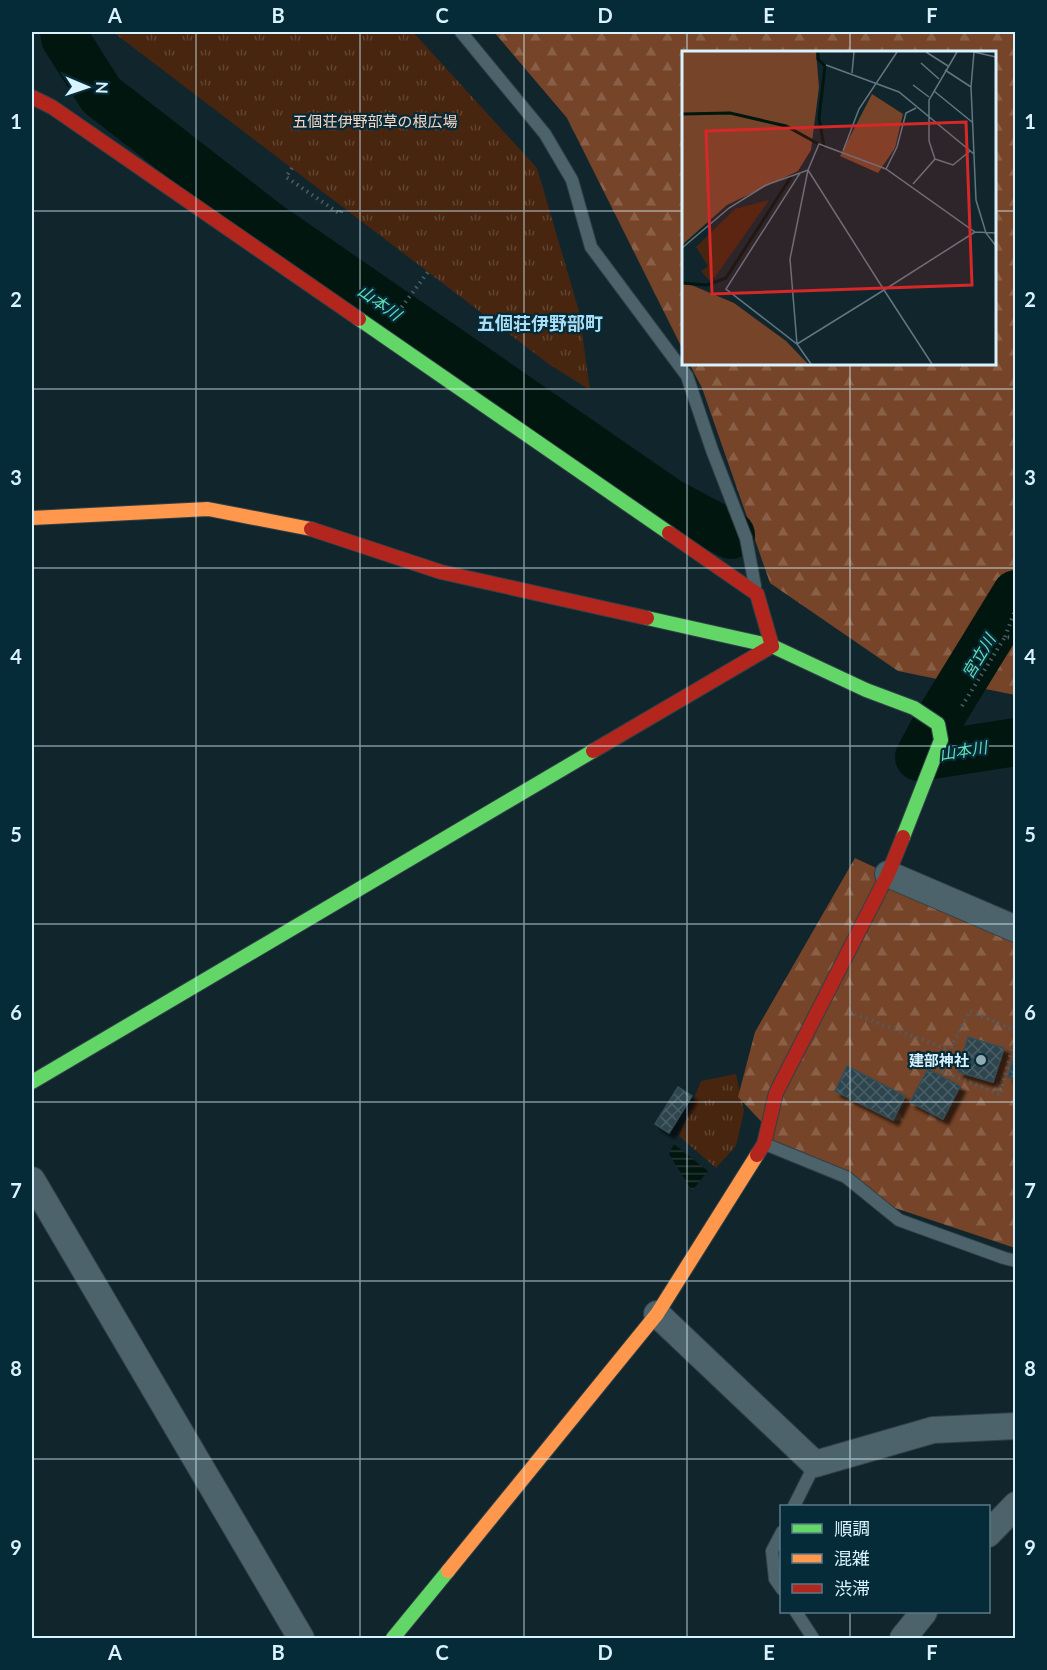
<svg xmlns="http://www.w3.org/2000/svg" width="1047" height="1670" viewBox="0 0 1047 1670" font-family="Lato,'Noto Sans JP',sans-serif">
	<style>
		.grass { fill: url(#grass-tufts) }
		.forest { fill: url(#forest-firs) }
		.water { fill: url(#water-rules) }
		.lines { fill: none; stroke-linecap: round; stroke-linejoin: round }
		.river { stroke: #021610; stroke-width: 48 }
		.building { fill: url(#building-cross-hatch); stroke: #364d56; stroke-width: 1.5; filter: url(#shadow) }
		.lane-casing { stroke: #314046; stroke-width: 14 }
		.street-casing { stroke: #314046; stroke-width: 28 }
		.fast-casing { stroke: #314046; stroke-width: 16 }
		.slow-casing { stroke: #314046; stroke-width: 16 }
		.jam-casing { stroke: #314046; stroke-width: 16 }
		.path { stroke: #4c5f67; stroke-width: 4; stroke-dasharray: 1.5 4.5; stroke-linecap: butt }
		.lane { stroke: #4c636c; stroke-width: 12 }
		.street { stroke: #4c636c; stroke-width: 26 }
		.fast { stroke: #63d668; stroke-width: 14 }
		.slow { stroke: #ff974d; stroke-width: 14 }
		.jam { stroke: #b3261e; stroke-width: 14 }
		.grid { fill: none; stroke: #d8f2fe; stroke-width: 1.5; stroke-opacity: 0.55 }
		.poi-dot { fill: #92aab4; stroke: #052a38; stroke-width: 2 }
		.labels { text-anchor: middle; dominant-baseline: central; stroke-width: 4.5; stroke-linejoin: round; paint-order: stroke }
		.park-label { font-size: 15px; fill: #fcd6c3; stroke: #052a38 }
		.poi-label { font-size: 15px; font-weight: bold; fill: #d8f2fe; stroke: #052a38; text-anchor: end }
		.water-label { font-size: 16px; font-style: italic; fill: #63ddb3; stroke: #052a38 }
		.quarter-label { font-size: 18px; font-weight: bold; fill: #aadff7; stroke: #052a38 }
		.inset-river { fill: none; stroke: #021610; stroke-width: 3 }
		.inset-road { fill: none; stroke: #617780; stroke-width: 1.5 }
		.view { fill: #d62828; fill-opacity: 0.15; stroke: #d62828; stroke-width: 3 }
		.inset-edge { fill: none; stroke: #d8f2fe; stroke-width: 3 }
		.neatline { fill: none; stroke: #d8f2fe; stroke-width: 2 }
		.grid-label { font-size: 20px; text-anchor: middle; font-weight: bold; fill: #d8f2fe }
	</style>
	<defs>
		<pattern id="grass-tufts" width="24" height="20" patternUnits="userSpaceOnUse" patternTransform="scale(1.5)"><rect width="24" height="20" fill="#47250f"/><path d="M3 7l-1-3M5 7V3M7 7l1-3M15 17l-1-3M17 17v-4M19 17l1-3" fill="none" stroke="#614533"/></pattern>
		<pattern id="forest-firs" width="22" height="20" patternUnits="userSpaceOnUse" patternTransform="scale(1.5)"><rect width="22" height="20" fill="#764428"/><path d="M5 1l3.5 6h-7zM16 11l3.5 6h-7z" fill="#895f48"/></pattern>
		<pattern id="water-rules" width="6" height="5" patternUnits="userSpaceOnUse" patternTransform="scale(1.5)"><rect width="6" height="5" fill="#021610"/><path d="M0 2.5h6" fill="none" stroke="#263834"/></pattern>
		<pattern id="building-cross-hatch" width="8" height="8" patternUnits="userSpaceOnUse" patternTransform="scale(1.5)"><rect width="8" height="8" fill="#2d444d"/><path d="M0 0l8 8M0 8l8-8" fill="none" stroke="#4b5f68"/></pattern>
		<filter id="shadow"><feDropShadow dx="5.5" dy="5.5" stdDeviation="1.5" flood-color="#0009"/></filter>
	</defs>
	<rect width="100%" height="100%" fill="#11252c"/>
	<path class="grass" d="M113,32H413L537,168L579,311L590,390L550,365Z
		M736,1074L744,1111L736,1146L716,1168L679,1136L701,1081Z"/>
	<path class="forest" d="M494,32H1015V695L898,671L770,583L702,388L689,363H994V52H684V352L567,118Z
		M855,858L1015,933V1248L895,1208L848,1175L773,1143V1134L738,1097L755,1032Z"/>
	<path class="water" d="M674,1144L708,1171L692,1191L669,1154Z"/>
	<g class="lines">
		<path class="river" d="M64,32L65,38L101,95L267,224L669,502L731,535
			M919,757L940,718L1016,594
			M919,757L1016,742"/>
	</g>
	<path class="building" d="M968,1037L1004,1048L993,1082L958,1072Z
		M1012,1062L1016,1063V1079L1008,1077Z
		M847,1066L905,1096L893,1120L835,1091Z
		M928,1069L960,1086L943,1119L910,1102Z
		M678,1087L692,1096L669,1133L655,1124Z"/>
	<g class="lines">
		<g class="lane-casing">
			<path id="lane" d="M461,32L545,134L572,180L591,247L687,376L712,450L746,538L755,586
				M765,1144L846,1177L899,1220L1004,1258L1016,1261
				M794,1506L815,1464
				M782,1532L772,1551L775,1579L782,1589
				M796,1612L813,1638"/>
		</g>
		<g class="street-casing">
			<path id="street" d="M888,874L1016,929
				M32,1180L301,1638
				M657,1314L815,1464L933,1430L1016,1426
				M988,1534L1016,1505
				M903,1638L924,1612"/>
		</g>
		<g class="fast-casing">
			<path id="fast" d="M359,319L669,533
				M647,618L772,646L866,690L914,708L938,724L941,740L903,837
				M32,1082L593,751
				M393,1638L448,1571"/>
		</g>
		<g class="slow-casing">
			<path id="slow" d="M32,518L208,509L311,529
				M448,1571L657,1314L757,1155"/>
		</g>
		<g class="jam-casing">
			<path id="jam" d="M32,97L52,107L359,319
				M311,529L441,572L647,618
				M593,751L772,646L757,594L669,533
				M757,1155L764,1144L776,1093L888,874L903,837"/>
		</g>
		<path class="path" d="M292,168L286,177L340,214L343,207
			M398,312L428,272
			M1005,637L1016,608
			M962,706L1005,637L1016,638
			M849,1012L949,1050
			M1016,1031L970,1011L939,1070L1000,1095L1016,1035"/>
		<use href="#lane" class="lane"/>
		<use href="#street" class="street"/>
		<use href="#fast" class="fast"/>
		<use href="#slow" class="slow"/>
		<use href="#jam" class="jam"/>
	</g>
	<path class="grid" d="M196,32V1638M360,32V1638M524,32V1638M687,32V52M850,32V52M32,211H684M994,211H1016M687,363V1638M850,363V1506M32,389H1016M32,568H1016M32,746H1016M32,924H1016M32,1102H1016M32,1281H1016M32,1459H1016M850,1612V1638"/>
	<circle class="poi-dot" cx="981" cy="1060" r="6"/>
	<g class="labels">
		<g class="park-label">
			<text x="375" y="121">五個荘伊野部草の根広場</text>
		</g>
		<g class="poi-label">
			<text x="969" y="1060">建部神社</text>
		</g>
		<g class="water-label">
			<text transform="translate(380 302) rotate(35)">山本川</text>
			<text transform="translate(978 656) rotate(-59)">宮立川</text>
			<text transform="translate(963 750) rotate(-9)">山本川</text>
		</g>
		<g class="quarter-label">
			<text x="540" y="323">五個荘伊野部町</text>
		</g>
	</g>
	<g transform="translate(682 51)">
		<rect width="314" height="314" fill="#11252c"/>
		<path d="M87,149L33,226L27,229L19,220L26,215L14,196L53,158Z" fill="#47250f"/>
		<path d="M0,1H134L137,36L129,99L116,120L45,154L0,194ZM190,43L221,63L213,97L196,122L158,105ZM0,230L52,252L104,290L126,313H0Z" fill="#764428"/>
		<path class="inset-river" d="M136,1V8L143,15L137,67L142,96M0,63L48,62L104,75L142,96M0,232L25,234L44,227L109,126"/>
		<path class="inset-road" d="M244,1L266,15M292,1L314,6M292,1L289,36L294,149L304,182L314,195M239,12L257,28M144,14L217,41L292,103M263,19L289,36M170,22L172,1M231,34L247,46M252,40L290,71M161,100L177,58L215,1M253,108L271,114L288,100M204,118L215,96L224,62L234,57M231,133L253,108L247,90V49L275,1M0,197L47,157L84,134L118,122M129,313L115,293L108,208L126,119L137,93L204,118L293,181L314,182M250,313L202,239L126,119L118,122L44,238L115,293L202,239L293,181"/>
		<path class="view" d="M284,71L290,234L30,243L24,80Z"/>
		<rect width="314" height="314" class="inset-edge"/>
	</g>
	<rect width="1047" height="1670" fill="none" stroke="#052a38" stroke-width="66"/>
	<rect x="780" y="1505" width="210" height="108" fill="#052a38" stroke="#597a87" stroke-width="1.5"/>
	<rect x="792" y="1524" width="30" height="9" fill="#63d668" stroke="#597a87" stroke-width="1.5"/>
	<text x="834" y="1535" font-size="18" fill="#d8f2fe">順調</text>
	<rect x="792" y="1554" width="30" height="9" fill="#ff974d" stroke="#597a87" stroke-width="1.5"/>
	<text x="834" y="1565" font-size="18" fill="#d8f2fe">混雑</text>
	<rect x="792" y="1584" width="30" height="9" fill="#b3261e" stroke="#597a87" stroke-width="1.5"/>
	<text x="834" y="1595" font-size="18" fill="#d8f2fe">渋滞</text>
	<g transform="translate(87 87) rotate(92)" stroke="#052a38" stroke-width="4.5" paint-order="stroke">
	<path d="M0-4.5L10 22L0 15L-10 22Z" fill="#d8f2fe"/>
	<text y="-9" font-size="16" font-weight="bold" text-anchor="middle" fill="#d8f2fe">N</text>
	</g>
	<rect x="33" y="33" width="981" height="1604" class="neatline"/>
	<g class="grid-label">
		<text x="115" y="23">A</text>
		<text x="278" y="23">B</text>
		<text x="442" y="23">C</text>
		<text x="605" y="23">D</text>
		<text x="769" y="23">E</text>
		<text x="932" y="23">F</text>
		<text x="16" y="129">1</text>
		<text x="1030" y="129">1</text>
		<text x="16" y="307">2</text>
		<text x="1030" y="307">2</text>
		<text x="16" y="485">3</text>
		<text x="1030" y="485">3</text>
		<text x="16" y="664">4</text>
		<text x="1030" y="664">4</text>
		<text x="16" y="842">5</text>
		<text x="1030" y="842">5</text>
		<text x="16" y="1020">6</text>
		<text x="1030" y="1020">6</text>
		<text x="16" y="1198">7</text>
		<text x="1030" y="1198">7</text>
		<text x="16" y="1376">8</text>
		<text x="1030" y="1376">8</text>
		<text x="16" y="1555">9</text>
		<text x="1030" y="1555">9</text>
		<text x="115" y="1660">A</text>
		<text x="278" y="1660">B</text>
		<text x="442" y="1660">C</text>
		<text x="605" y="1660">D</text>
		<text x="769" y="1660">E</text>
		<text x="932" y="1660">F</text>
	</g>
</svg>
